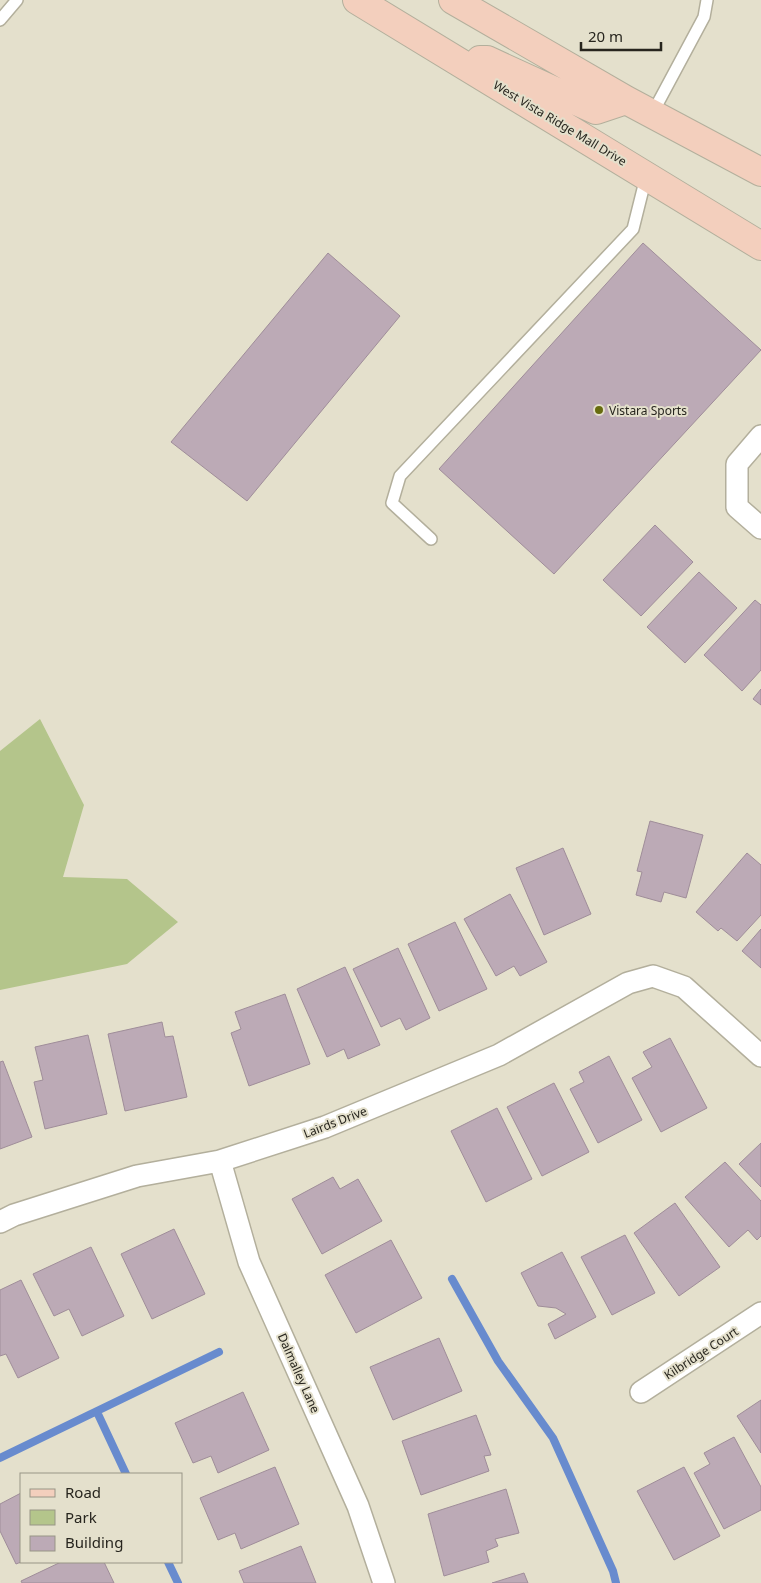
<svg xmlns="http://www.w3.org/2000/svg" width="761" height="1583" viewBox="0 0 761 1583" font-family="'Noto Sans',sans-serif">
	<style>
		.green { fill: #b4c58b }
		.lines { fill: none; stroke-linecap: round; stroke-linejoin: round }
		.stream { stroke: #688bce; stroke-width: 8 }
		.building { fill: #bcaab6; stroke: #9f8d99 }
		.service-casing { stroke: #b3af9c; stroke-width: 14 }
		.minor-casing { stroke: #b3af9c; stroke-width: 24 }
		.secondary-casing { stroke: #b3af9c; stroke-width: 30 }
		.service { stroke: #fff; stroke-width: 11 }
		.minor { stroke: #fff; stroke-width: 21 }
		.secondary { stroke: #f3cfbd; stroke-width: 28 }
		.poi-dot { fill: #676c0f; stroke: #e4e0cc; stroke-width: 2 }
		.labels { text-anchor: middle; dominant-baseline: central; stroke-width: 4; stroke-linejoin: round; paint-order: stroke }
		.street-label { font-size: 12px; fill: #27251e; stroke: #e4e0cc }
		.poi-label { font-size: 12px; fill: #27251e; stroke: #e4e0cc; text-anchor: start }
	</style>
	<rect width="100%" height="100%" fill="#e4e0cc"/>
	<path class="green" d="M40,719L84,805L63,877L127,879L178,922L127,964L0,990V751Z"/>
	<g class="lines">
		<path class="stream" d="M452,1279L498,1361L553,1438L613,1571L616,1583
			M97,1412L126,1474
			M0,1458L219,1352
			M168,1562L178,1583"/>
	</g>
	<path class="building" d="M643,243L761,350L554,574L439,469Z
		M328,253L400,316L247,501L171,442Z
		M655,525L693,562L641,616L603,580Z
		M699,572L737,608L685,663L647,627Z
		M755,600L761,605V670L742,691L704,655Z
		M761,689V705L753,699Z
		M650,821L703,835L686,898L664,892L661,902L636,895L642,872L637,871Z
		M563,848L591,914L544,935L516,868Z
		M747,853L761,865V915L737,941L721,928L718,931L696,912Z
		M510,894L547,962L520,976L514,966L496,976L464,919Z
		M455,922L487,989L439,1011L408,944Z
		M761,929V968L742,951Z
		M398,948L430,1018L406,1030L400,1018L381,1027L353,969Z
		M345,967L380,1045L348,1059L344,1049L327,1057L297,989Z
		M285,994L310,1064L249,1086L231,1033L241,1029L235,1012Z
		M162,1022L165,1037L173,1036L187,1097L125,1111L108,1034Z
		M88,1035L107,1114L45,1129L34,1082L43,1080L35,1047Z
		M670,1038L707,1108L661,1132L632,1078L652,1067L643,1052Z
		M609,1056L642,1120L598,1143L570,1089L584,1082L579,1072Z
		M3,1061L32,1137L0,1149V1062Z
		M554,1083L589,1152L542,1176L507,1107Z
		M497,1108L532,1179L486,1202L451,1131Z
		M761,1143V1187L739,1164Z
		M725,1162L761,1201V1236L757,1240L748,1230L729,1247L685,1197Z
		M333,1177L340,1189L358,1179L382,1221L322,1254L292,1199Z
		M675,1203L720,1267L679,1296L634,1233Z
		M174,1229L205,1294L152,1319L121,1254Z
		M625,1235L655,1293L612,1315L581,1257Z
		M391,1240L422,1298L356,1333L325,1275Z
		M91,1247L124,1316L82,1336L69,1309L54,1316L33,1274Z
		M562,1252L596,1317L555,1339L548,1324L566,1314L556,1308L538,1306L521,1273Z
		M21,1280L59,1358L18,1378L6,1354L0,1356V1290Z
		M439,1338L462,1391L393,1420L370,1367Z
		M243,1392L269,1450L218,1473L211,1456L193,1463L175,1423Z
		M761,1400V1453L737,1416Z
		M476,1415L491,1455L484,1456L489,1471L421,1495L402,1441Z
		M734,1437L761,1487V1510L724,1529L694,1473L710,1464L704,1453Z
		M275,1467L299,1524L241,1549L235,1533L218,1540L200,1498Z
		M684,1467L720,1536L674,1560L637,1491Z
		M506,1489L519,1533L495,1539L498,1546L486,1551L489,1562L444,1576L428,1514Z
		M21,1493V1562L16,1564L0,1531V1504Z
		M301,1546L316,1583H244L239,1571Z
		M61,1562H104L114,1583H22L21,1581Z
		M524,1573L528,1583H492Z"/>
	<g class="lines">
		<g class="service-casing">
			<path id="service" d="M0,20L17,0
				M652,114L704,17L707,0
				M431,539L392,503L400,476L633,229L646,177"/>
		</g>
		<g class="minor-casing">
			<path id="minor" d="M761,436L737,464V507L761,528
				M220,1161L249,1262L358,1506L384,1583
				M0,1222L14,1215L137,1176L220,1161L325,1127L499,1055L628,983L653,976L684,987L761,1056
				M641,1392L761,1313"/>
		</g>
		<g class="secondary-casing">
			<path id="secondary" d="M357,0L761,246
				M453,0L626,100L761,172
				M480,60H487L596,110L626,100"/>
		</g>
		<use href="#service" class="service"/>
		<use href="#minor" class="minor"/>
		<use href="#secondary" class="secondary"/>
	</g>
	<circle class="poi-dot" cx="599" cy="410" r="5"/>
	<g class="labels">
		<g class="street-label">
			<text transform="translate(560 123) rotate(31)">West Vista Ridge Mall Drive</text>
			<text transform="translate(335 1122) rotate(-21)">Lairds Drive</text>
			<text transform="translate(701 1353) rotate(-33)">Kilbridge Court</text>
			<text transform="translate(299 1373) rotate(66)">Dalmalley Lane</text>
		</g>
		<g class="poi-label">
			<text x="609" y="410">Vistara Sports</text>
		</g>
	</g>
	<rect x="20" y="1473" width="162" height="90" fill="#e4e0cc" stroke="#989586"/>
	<rect x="30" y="1489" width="25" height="8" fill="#f3cfbd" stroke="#989586"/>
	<text x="65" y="1498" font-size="15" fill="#27251e">Road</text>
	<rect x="30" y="1510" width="25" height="15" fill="#b4c58b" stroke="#989586"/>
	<text x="65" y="1523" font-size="15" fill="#27251e">Park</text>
	<rect x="30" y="1536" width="25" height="15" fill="#bcaab6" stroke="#989586"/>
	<text x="65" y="1548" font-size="15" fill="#27251e">Building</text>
	<path d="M581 42v8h80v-8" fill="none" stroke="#27251e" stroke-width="2.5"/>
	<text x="588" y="42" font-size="15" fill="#27251e" stroke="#e4e0cc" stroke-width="4" paint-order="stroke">20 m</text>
</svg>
